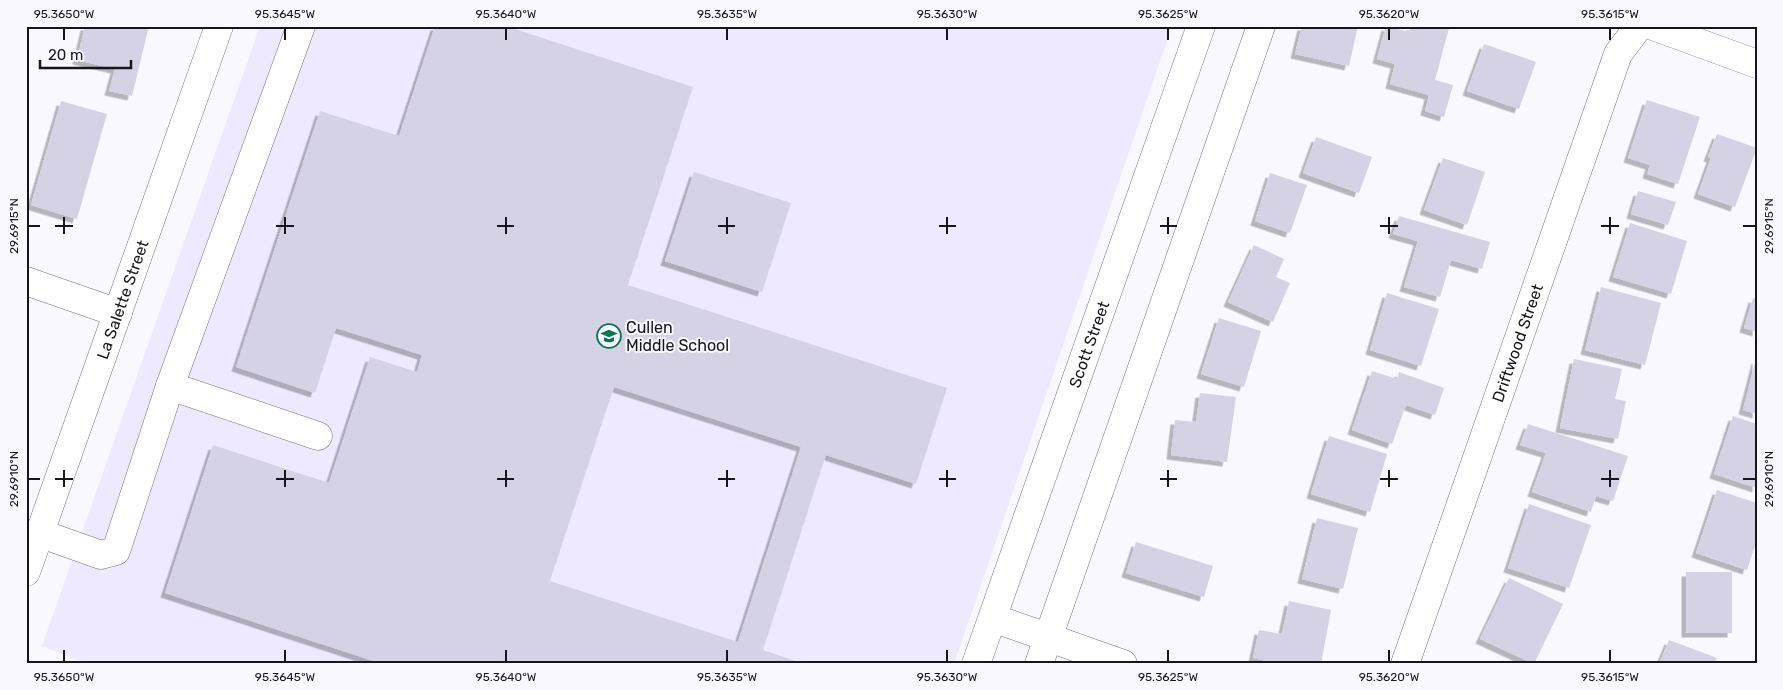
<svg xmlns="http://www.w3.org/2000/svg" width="1783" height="690" viewBox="0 0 1783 690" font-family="Rubik,sans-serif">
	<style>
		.built { fill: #eee9ff }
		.building { fill: #d6d2e5; fill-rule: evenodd; filter: url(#shadow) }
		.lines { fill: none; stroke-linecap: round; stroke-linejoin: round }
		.minor-casing { stroke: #757182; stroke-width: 29 }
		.major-casing { stroke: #757182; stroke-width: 29 }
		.minor { stroke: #fff; stroke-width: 28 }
		.major { stroke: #fff; stroke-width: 28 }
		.ticks { fill: none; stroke: #17161c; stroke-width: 2 }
		.labels { text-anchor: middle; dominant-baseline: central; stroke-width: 4; stroke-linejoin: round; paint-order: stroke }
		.street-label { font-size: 16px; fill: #17161c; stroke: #f9f7ff }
		.poi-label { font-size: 16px; fill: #17161c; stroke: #f9f7ff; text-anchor: start }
		.neatline { fill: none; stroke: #17161c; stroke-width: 2 }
		.ticks-label { font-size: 12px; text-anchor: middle; fill: #17161c }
	</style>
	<defs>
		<filter id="shadow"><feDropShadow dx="-4.5" dy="4.5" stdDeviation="0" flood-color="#0004"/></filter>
	</defs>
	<rect width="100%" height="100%" fill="#f9f7ff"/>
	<path class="built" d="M260,26H1172L954,664H87L42,646Z"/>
	<path class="building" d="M85,26H149L132,96L109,91L115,69L77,60Z
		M435,26H506L693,87L628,285L947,388L916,484L826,455L763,650L804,664H383L165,593L213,445L329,483L370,357L417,372L422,355L336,328L315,393L236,367L320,111L399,136ZM614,387L801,447L738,642L550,581Z
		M1302,26H1358L1349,66L1295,54Z
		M1386,26L1409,32L1411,26H1442L1449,28L1435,80L1453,85L1444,117L1425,111L1429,95L1390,84L1395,64L1377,59Z
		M1484,44L1536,62L1519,109L1467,91Z
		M1647,100L1700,117L1678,184L1647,174L1650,165L1628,158Z
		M61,101L107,114L77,219L31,205Z
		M1717,134L1757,148L1735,207L1698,194L1711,158L1708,157Z
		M1316,137L1372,157L1359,193L1303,173Z
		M1443,158L1485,172L1467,225L1424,210Z
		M694,172L791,203L762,292L665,261Z
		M1270,173L1307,185L1290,233L1255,221Z
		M1638,191L1676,202L1668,225L1631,214Z
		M1399,216L1490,242L1482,269L1451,260L1440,297L1404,287L1418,241L1393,234Z
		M1630,223L1687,241L1671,294L1613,277Z
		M1254,245L1284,259L1276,277L1290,283L1273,322L1228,302Z
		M1601,287L1661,303L1645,365L1585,350Z
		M1387,293L1439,309L1421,366L1370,350Z
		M1753,298L1757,299V332L1744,328Z
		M1219,318L1261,331L1244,387L1201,374Z
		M1574,359L1622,369L1615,399L1626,401L1618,439L1560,428Z
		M1756,359H1757V414L1743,410Z
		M1372,371L1397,379L1399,372L1444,388L1435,415L1406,405L1392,444L1352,430Z
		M1200,393L1236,397L1227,462L1171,455L1175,420L1196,422Z
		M1733,416L1757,424V488L1714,474Z
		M1528,424L1628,456L1613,501L1596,496L1591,512L1532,492L1546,453L1520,445Z
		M1329,436L1387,454L1370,512L1311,494Z
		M1717,490L1757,503V540L1747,570L1696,553Z
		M1529,504L1591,525L1569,588L1508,568Z
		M1317,518L1358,528L1343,589L1302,579Z
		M1136,542L1213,566L1204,597L1126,573Z
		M1686,572H1732V633H1686Z
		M1509,578L1563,604L1534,664L1480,639Z
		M1289,601L1331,610L1321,664H1282L1253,658L1259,630L1282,634Z
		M1669,640L1717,658L1714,664H1659Z"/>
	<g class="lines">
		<g class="minor-casing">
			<g id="minor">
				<path d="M1653,26L1757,64"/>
				<path d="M26,281L118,313"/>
				<path d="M170,386L318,436"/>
				<path d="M39,533L101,555L116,551L170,386L301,26"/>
				<path id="s1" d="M26,572L219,26"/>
				<path d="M993,618L1123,664"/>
				<path id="s2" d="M1405,664L1618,54L1639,26"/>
			</g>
		</g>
		<g class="major-casing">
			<g id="major">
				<path id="s3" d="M976,664L1201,26"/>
				<path d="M1039,664L1261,26"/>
			</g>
		</g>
		<use href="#minor" class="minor"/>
		<use href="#major" class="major"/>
	</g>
	<path class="ticks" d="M64,28V40M285,28V40M506,28V40M727,28V40M947,28V40M1168,28V40M1389,28V40M1610,28V40M64,217V234M285,217V234M506,217V234M727,217V234M947,217V234M1168,217V234M1389,217V234M1610,217V234M28,226H40M55,226H73M276,226H294M497,226H514M718,226H735M939,226H956M1160,226H1177M1380,226H1398M1601,226H1619M1743,226H1756M64,470V487M285,470V487M506,470V487M727,470V487M947,470V487M1168,470V487M1389,470V487M1610,470V487M28,479H40M55,479H73M276,479H294M497,479H514M718,479H735M939,479H956M1160,479H1177M1380,479H1398M1601,479H1619M1743,479H1756M64,650V662M285,650V662M506,650V662M727,650V662M947,650V662M1168,650V662M1389,650V662M1610,650V662"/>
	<defs>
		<g id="school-ring" transform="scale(1.25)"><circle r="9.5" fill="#f9f7ff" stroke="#09744d" stroke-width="1.5"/><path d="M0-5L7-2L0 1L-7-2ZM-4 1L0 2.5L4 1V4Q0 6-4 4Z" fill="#09744d"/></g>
	</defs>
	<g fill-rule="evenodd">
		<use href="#school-ring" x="609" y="336"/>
	</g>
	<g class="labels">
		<g class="street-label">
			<text stroke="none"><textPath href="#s1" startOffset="289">La Salette Street</textPath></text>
			<text stroke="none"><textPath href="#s2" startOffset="340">Driftwood Street</textPath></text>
			<text stroke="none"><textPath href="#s3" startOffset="339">Scott Street</textPath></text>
		</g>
		<g class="poi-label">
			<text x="626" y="327">Cullen<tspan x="626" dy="18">Middle School</tspan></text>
		</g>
	</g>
	<rect width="1783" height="690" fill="none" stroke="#f9f7ff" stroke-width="55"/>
	<path d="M40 60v8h91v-8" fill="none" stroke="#17161c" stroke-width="2.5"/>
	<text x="48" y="60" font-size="15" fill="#17161c" stroke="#f9f7ff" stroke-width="4" paint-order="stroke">20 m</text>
	<rect x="28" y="28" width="1728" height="634" class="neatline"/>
	<g class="ticks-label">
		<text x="64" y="18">95.3650°W</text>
		<text x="285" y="18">95.3645°W</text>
		<text x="506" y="18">95.3640°W</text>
		<text x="727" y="18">95.3635°W</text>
		<text x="947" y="18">95.3630°W</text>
		<text x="1168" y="18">95.3625°W</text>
		<text x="1389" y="18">95.3620°W</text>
		<text x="1610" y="18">95.3615°W</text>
		<text transform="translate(14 226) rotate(-90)" y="4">29.6915°N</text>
		<text transform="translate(1769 226) rotate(-90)" y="4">29.6915°N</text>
		<text transform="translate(14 479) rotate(-90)" y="4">29.6910°N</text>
		<text transform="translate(1769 479) rotate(-90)" y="4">29.6910°N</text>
		<text x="64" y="681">95.3650°W</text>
		<text x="285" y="681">95.3645°W</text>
		<text x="506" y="681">95.3640°W</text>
		<text x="727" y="681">95.3635°W</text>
		<text x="947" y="681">95.3630°W</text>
		<text x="1168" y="681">95.3625°W</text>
		<text x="1389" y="681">95.3620°W</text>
		<text x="1610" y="681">95.3615°W</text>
	</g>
</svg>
